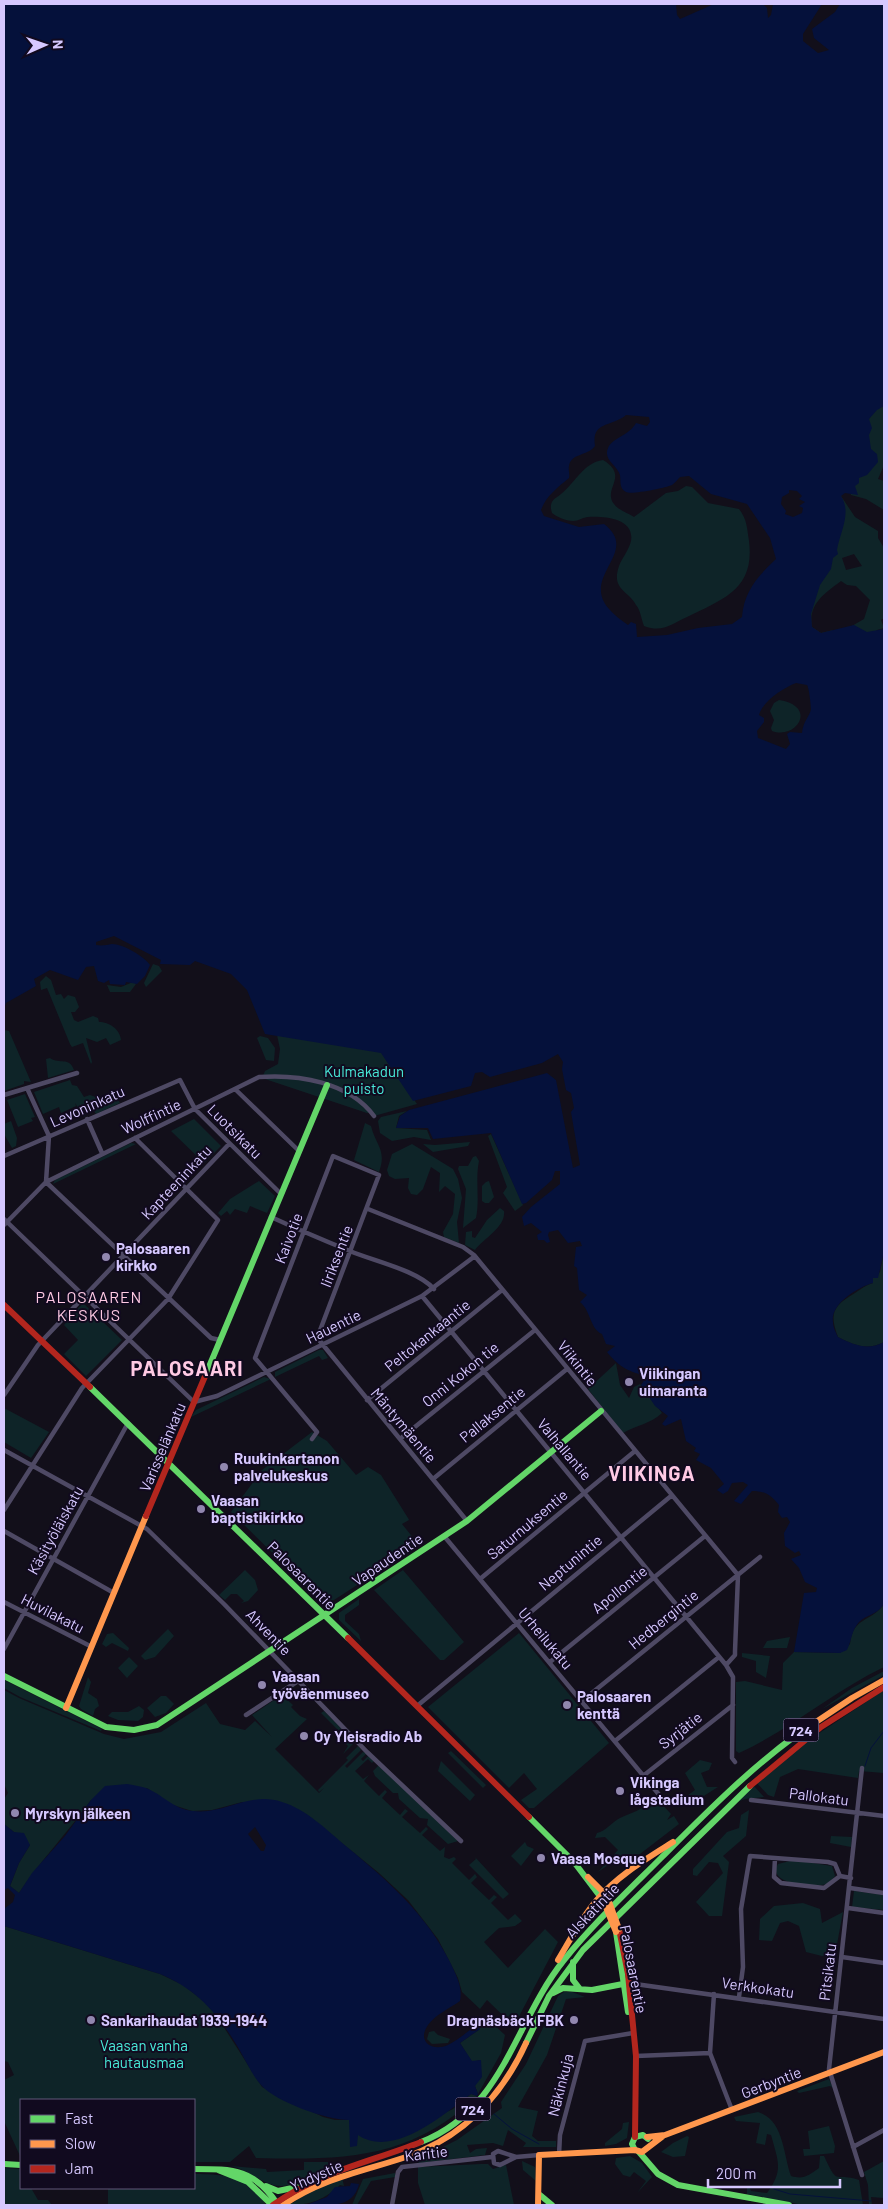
<svg xmlns="http://www.w3.org/2000/svg" width="888" height="2209" viewBox="0 0 888 2209" font-family="Barlow,sans-serif">
	<style>
		.green { fill: #0e2428; fill-rule: evenodd }
		.water { fill: #05113b; fill-rule: evenodd }
		.lines { fill: none; stroke-linecap: round; stroke-linejoin: round }
		.stream { stroke: #05113b; stroke-width: 1 }
		.street { stroke: #4e4964; stroke-width: 4.5 }
		.fast { stroke: #63d668; stroke-width: 6 }
		.slow { stroke: #ff974d; stroke-width: 6 }
		.jam { stroke: #b3261e; stroke-width: 6 }
		.slow-bridge { stroke: #ff974d; stroke-width: 6 }
		.poi-dot { fill: #9187af; stroke: #110a1f; stroke-width: 2 }
		.labels { text-anchor: middle; dominant-baseline: central; stroke-width: 4; stroke-linejoin: round; paint-order: stroke }
		.shield { fill: #110a1f; stroke: #9b8fbc; stroke-width: 1 }
		.shield-label { font-size: 14px; font-weight: bold; fill: #d6c8ff }
		.park-label { font-size: 15px; fill: #49ead9; stroke: #110a1f }
		.street-label { font-size: 15px; fill: #d6c8ff; stroke: #110a1f }
		.poi-label { font-size: 15px; font-weight: bold; fill: #d6c8ff; stroke: #110a1f; text-anchor: start }
		.neighbourhood-label { font-size: 16px; letter-spacing: 1px; fill: #ffcae4; stroke: #110a1f }
		.district-label { font-size: 20px; font-weight: bold; letter-spacing: 1px; fill: #ffcae4; stroke: #110a1f }
	</style>
	<rect width="100%" height="100%" fill="#120f1a"/>
	<path class="green" d="M884,393V465L878,479L884,481V510L866,499L851,495L846,477L862,431Z
		M603,460C630,476 602,489 614,504C618,510 628,513 634,517L666,493L678,491L686,486L692,487L708,503L739,509C747,519 747,528 749,541C755,589 724,599 687,617C671,624 663,633 644,626C641,619 641,611 636,605C628,590 611,590 619,566C622,558 629,550 631,541C635,518 603,516 588,517C583,517 579,521 573,521C566,521 557,517 552,513C551,509 550,506 552,502C554,498 558,497 561,494C576,482 583,463 603,460Z
		M841,496L855,517L878,531V538L884,548V618L881,620L884,628L877,630L870,639L850,627L864,619L870,600L856,586L847,585L841,581C824,594 808,604 812,627L821,633L833,630L824,639L809,630L811,598ZM854,554L862,566L846,570L842,558Z
		M779,700C818,706 797,740 772,731L771,728L774,720L770,711L774,703Z
		M153,964L159,966L162,971L146,987L144,983Z
		M46,976L51,980L56,995L61,994L64,999L68,995L75,997L79,1007L75,1012H71L74,1020L78,1022L93,1016L98,1018L99,1022C109,1022 120,1029 121,1040L110,1045L106,1038L97,1042L86,1038L92,1062L91,1064L83,1043L72,1047L70,1044L47,988L41,990L40,982Z
		M133,982L136,984L130,992H110L107,985L121,987Z
		M4,1030L9,1031L31,1082L24,1081V1084L4,1091Z
		M277,1035L381,1052L417,1104L374,1116L372,1113H367L262,1078L265,1071L278,1064L280,1049Z
		M260,1036L268,1038L275,1048L274,1061L266,1060L257,1038Z
		M50,1058C60,1065 69,1056 74,1070L48,1078L46,1059Z
		M70,1080L72,1085L77,1086L84,1097L90,1095L101,1099L95,1102L84,1117L75,1103L76,1106L61,1113L59,1107L43,1114L34,1092Z
		M25,1094L35,1117L31,1118L33,1121L18,1127L7,1100Z
		M116,1097L120,1103L96,1114L94,1111L103,1102Z
		M407,1111L399,1116L396,1128L427,1130L431,1140L414,1137L392,1141L380,1133L378,1121L381,1117Z
		M194,1119L221,1146L204,1163L171,1131Z
		M11,1121L17,1138L16,1146L12,1148L4,1134V1124Z
		M365,1123L371,1126C376,1146 387,1150 379,1172L354,1160Z
		M491,1134L523,1205L515,1211L503,1193L507,1187L488,1136Z
		M470,1142L468,1146L433,1152L423,1144L435,1145Z
		M131,1143L136,1144L53,1184L55,1180Z
		M412,1144L453,1169L458,1179L462,1198L457,1222L459,1243L444,1237L443,1232L453,1214L455,1194L445,1186L439,1192L440,1173L431,1167L423,1189L417,1195L411,1194L408,1188L409,1178L395,1179L389,1176L387,1170L392,1154Z
		M476,1156L479,1161C475,1180 480,1199 476,1218L463,1228L466,1189L458,1169L459,1166H468L473,1157Z
		M259,1181L275,1196L267,1213L250,1206L247,1213L235,1209L230,1215L227,1211L221,1216L218,1213L230,1199Z
		M489,1181L494,1197L489,1203H485L482,1201V1186L486,1182Z
		M500,1208L504,1211C506,1227 484,1238 475,1250L465,1245L466,1232L472,1231V1237L475,1238L487,1220Z
		M884,1252V1342C867,1351 854,1345 838,1337C829,1313 833,1306 855,1293C861,1289 866,1285 873,1283V1278L880,1272Z
		M83,1303L122,1340L86,1376L64,1354L78,1340L64,1325Z
		M319,1350H323L328,1358L322,1360L319,1356L275,1377V1372Z
		M616,1363L620,1385L629,1398L634,1387L640,1384L662,1413C650,1424 637,1425 623,1433L588,1389Z
		M264,1377L271,1379L191,1417L196,1410Z
		M4,1408L49,1432L31,1458L4,1442Z
		M312,1432L327,1441L356,1475L368,1467L381,1475L408,1518L409,1520L402,1524L419,1545L334,1600L322,1602L231,1512L262,1470Z
		M245,1570L255,1580L258,1590L248,1601L241,1603L244,1601L237,1594H231L225,1600L219,1595Z
		M403,1570L464,1642L444,1660H440L374,1590Z
		M359,1599V1605L345,1615V1621L359,1634L361,1641L339,1620V1613Z
		M884,1604V1667C834,1691 791,1729 739,1753L736,1751V1682L745,1681L782,1690L783,1663L794,1652L840,1653L850,1644C853,1616 871,1623 884,1604Z
		M168,1629L174,1636L155,1657L145,1660L141,1656Z
		M113,1633L129,1648L128,1651L112,1643L106,1647L102,1644L107,1634Z
		M519,1633L609,1743L534,1808H529L521,1800L537,1789L524,1773L509,1788L428,1707Z
		M790,1637L787,1648H763L767,1641Z
		M742,1653L770,1656L766,1678L756,1672V1661L742,1657Z
		M129,1657L138,1666L127,1678L118,1668Z
		M884,1671V1675L822,1709L852,1688Z
		M88,1677L91,1682L88,1693L97,1699L99,1706L95,1709L93,1716L81,1709L79,1706Z
		M4,1680L102,1729L101,1731L20,1697L4,1688Z
		M296,1685L284,1697L293,1705L291,1707L300,1716L307,1719L275,1749L319,1793L324,1788L319,1792L318,1790L348,1760L346,1758L358,1746L361,1750L345,1766L347,1768L363,1752L367,1753L361,1759L363,1761L369,1755L375,1760L372,1763L368,1759L355,1771L363,1779L369,1775L364,1781L379,1796L385,1790L387,1792L382,1798L400,1815L405,1809L408,1811L402,1817L420,1833L426,1827L428,1829L422,1835L440,1851L445,1847L444,1857L449,1859L454,1857L456,1859L452,1863L469,1880L475,1874L477,1877L471,1883L489,1900L494,1895L497,1897L491,1903L508,1920L515,1914L522,1921L515,1926L499,1928L484,1942L508,1968L545,1929L558,1942L514,2026L487,2000L480,2009L462,1992L458,1978L438,1939L408,1900L379,1873L307,1815L242,1802L212,1810L192,1811L167,1803L147,1788L91,1800C68,1832 41,1860 19,1893L10,1886L19,1863L30,1845L4,1824V1799L8,1793L4,1784V1690L19,1698L104,1734L124,1739L161,1732L206,1703L220,1724L245,1730L255,1721L272,1737L252,1715Z
		M884,1690V1773L859,1771L858,1778L798,1769L780,1777L774,1797L768,1795L756,1782L797,1748Z
		M161,1696H166L174,1704L166,1713L155,1717L147,1708Z
		M139,1706L144,1710L143,1717L138,1721L118,1720L108,1716L112,1712H128Z
		M324,1711L355,1742L343,1754L348,1746L341,1739L344,1736L321,1713Z
		M451,1751L486,1785L483,1788L448,1753Z
		M700,1760L712,1763L709,1770L701,1773L707,1787H718L691,1804L680,1801L695,1790L685,1773Z
		M441,1761L475,1795L470,1801L438,1771Z
		M379,1765L458,1841L448,1844L427,1825L428,1819L420,1818L399,1799L398,1793H393L375,1776L373,1771Z
		M753,1785L764,1797L745,1799L737,1802Z
		M657,1799L671,1814L667,1820L674,1816L679,1824L640,1854L614,1861L598,1872L618,1850L605,1837L595,1838L597,1833C606,1831 612,1822 620,1818C630,1813 644,1810 650,1800Z
		M749,1810L746,1836L723,1856L729,1862L722,1916H709L696,1902L723,1873L718,1863L709,1862L697,1876L693,1875V1869L727,1832L739,1828L741,1815Z
		M831,1836L852,1837L851,1847L830,1843Z
		M525,1842L527,1846L534,1849L521,1866L511,1856Z
		M475,1857L509,1894L503,1899L469,1865L476,1859Z
		M794,1860L832,1866L835,1876C833,1879 829,1883 826,1884C817,1888 765,1885 778,1864Z
		M854,1891L884,1895V1910L852,1907Z
		M803,1903L820,1909L822,1923L843,1912L835,1955L822,1956L806,1952L799,1926L788,1921L780,1923L772,1941L759,1940L760,1919L774,1906Z
		M4,1926L160,1974L183,1985L206,2003L216,2015L262,2087L323,2117L335,2120H349L357,2134L422,2128L442,2114L453,2109L471,2094L477,2096C410,2160 343,2160 256,2158L249,2146L230,2162H194V2100H21V2158L4,2121V2080L14,2075L8,2062L4,2061Z
		M564,1992H572L585,1997L566,1999L547,2055L518,2107L538,2111L532,2136L538,2141H556V2147H523L526,2143L508,2130L503,2146L493,2143L467,2145L470,2153L476,2149L487,2148L485,2155L420,2163L415,2161L457,2140L502,2108L501,2102L526,2064L558,1996Z
		M482,2022L492,2023L505,2035L501,2053L478,2094L475,2086L480,2060L472,2062L460,2043L480,2029L478,2024Z
		M434,2031L438,2035L450,2039L448,2043L432,2044L427,2039L429,2032Z
		M829,2079L833,2088L830,2086L799,2093L797,2091Z
		M758,2112C784,2120 783,2154 791,2176C804,2180 809,2175 819,2168L820,2156H824C839,2188 833,2171 859,2180L863,2205H803L747,2194V2186H749L751,2191L767,2193C784,2170 778,2161 771,2135L767,2134L765,2145L756,2143L760,2123L736,2121L734,2117Z
		M629,2122L627,2138L616,2144L605,2146V2143L622,2129L623,2123Z
		M829,2126L835,2146L834,2153L804,2156L803,2149H810L808,2131Z
		M687,2136L689,2137L685,2156L673,2157L661,2152L673,2143Z
		M630,2156L642,2163L652,2177L637,2193L646,2181L634,2172L630,2177L623,2175L615,2164L616,2158Z
		M522,2161L535,2167L536,2181L523,2170Z
		M884,2161V2198L871,2197L872,2205H869L868,2185L864,2172Z
		M304,2162H328V2167C307,2179 286,2194 263,2181C252,2175 243,2169 231,2166L266,2169L267,2172L304,2170Z
		M481,2164H488L493,2169L506,2165L514,2205H425L418,2183V2167Z
		M4,2168L21,2169V2188H31L38,2200H48L52,2205H4Z
		M395,2173V2177L371,2181L357,2205H352L363,2179Z
		M194,2174C215,2174 262,2175 265,2205H108V2188H194Z
		M342,2177L344,2186L340,2185C324,2200 310,2205 289,2205L308,2193Z"/>
	<path class="water" d="M4,4H676L677,15L680,19L714,4H763L767,8L768,18L771,15L773,4H822L803,34V41L818,53L829,50L814,38L812,29L835,12L840,4H884V406L877,410L869,419L872,428L869,435L871,449L877,454L878,462L867,475L859,478V483L855,486L858,495L845,493L841,496C852,513 840,532 837,550L838,554L833,558L831,569L820,585L811,614L812,627L821,633L854,625L867,632L884,629V1252L878,1278H873V1283C858,1287 830,1304 833,1322C833,1327 836,1333 838,1337C854,1345 868,1351 884,1342V1604C876,1616 867,1614 859,1622C851,1631 852,1640 847,1650L840,1653L794,1652L804,1593L816,1592L817,1588L805,1582L799,1568L791,1559L801,1555L799,1551L795,1553L785,1546L784,1533L790,1522L787,1517L782,1518L778,1512L779,1505C771,1495 765,1491 752,1491L741,1504L734,1501L748,1485L743,1482L732,1483L728,1491L723,1494L717,1490L724,1484L711,1468L696,1460L700,1454L694,1451L696,1448L686,1441L681,1419L665,1426L662,1424L668,1416L655,1406L641,1385L647,1376C629,1372 619,1367 607,1352L615,1346L606,1344L602,1334C590,1329 591,1311 580,1302L587,1295L579,1290L577,1268L574,1266L576,1247L582,1246L580,1241L568,1243L558,1230L549,1232L548,1235L550,1242L547,1243L544,1240H538L537,1235L542,1232L531,1223L524,1226L522,1217L531,1207L560,1184V1171H555L552,1180L526,1203L522,1204L491,1133L433,1139L428,1128H396L400,1116L409,1110L547,1073L556,1080L573,1168L580,1165L571,1112L574,1108L571,1093L566,1090L562,1069L563,1062L558,1054L542,1063L490,1077L482,1072L475,1073L471,1086L413,1101L381,1053L265,1034L247,990L231,974L195,961L190,965L160,964L161,960L114,936L96,942V945C102,946 107,945 112,944C123,944 144,956 150,965L145,976L137,984L126,982L125,985L110,984L109,980L104,983L98,981L94,966L86,967L78,980L50,970L34,979L36,986L6,1003L4,1009ZM626,415L649,417L650,422L647,426L636,423C629,436 613,437 608,448C603,460 617,465 620,475C621,482 619,488 626,492C631,495 665,488 672,485C675,483 677,480 680,477L689,476L711,494L747,504L770,538L776,559C758,576 744,591 742,617L732,624L698,628L667,635L637,637L636,624L631,622L628,625C621,620 614,615 609,609C580,576 641,552 604,524L579,527L544,516L541,510C546,496 558,487 569,478C570,473 568,470 569,466C571,453 588,456 595,446C591,421 612,427 626,415ZM789,490L797,491L802,496L799,499L805,502L799,506L803,508L802,513L793,517L785,514L786,511L781,504L782,497L789,493ZM796,683L807,685C809,687 811,706 811,709C810,716 803,721 802,733L790,732L787,734L790,744L786,749L758,738L757,731L764,722V718L759,715C763,701 783,688 796,683Z
		M127,1784C133,1785 140,1786 146,1788C162,1794 173,1809 193,1811C225,1815 249,1791 282,1802C306,1809 328,1831 347,1847C388,1881 426,1914 450,1962C456,1975 463,1987 460,2001C450,2008 435,2015 428,2025C416,2042 433,2052 448,2045C458,2040 468,2031 478,2024L480,2029L460,2043L472,2061L481,2060L482,2077L475,2086L478,2094L477,2096L471,2094C443,2115 393,2159 358,2135L357,2146L350,2147L349,2120C327,2120 276,2102 261,2085C252,2075 246,2061 239,2049C219,2015 197,1989 160,1974L4,1926V1909L13,1902L15,1895L8,1888L4,1890V1824L14,1832L24,1833L30,1845L19,1863L10,1886L19,1893L32,1873L65,1836L91,1800L105,1786ZM255,1827L266,1845L264,1851H261L248,1834Z
		M351,2183L359,2184C353,2209 329,2205 306,2205L327,2197L335,2187L350,2186Z"/>
	<g class="lines">
		<path class="stream" d="M865,1766L871,1748L884,1731
			M494,2114L512,2129L539,2144
			M774,2189L790,2194L871,2201"/>
		<path class="street" d="M27,1088L49,1136L46,1182L211,1338L220,1340
			M235,1089L299,1151
			M4,1095L77,1073
			M87,1119L102,1153
			M4,1156L180,1080L195,1109L281,1194
			M368,1209L463,1247L474,1255L738,1575L735,1651V1655L726,1665L733,1677L732,1758L735,1762
			M271,1217C297,1229 323,1240 350,1251C373,1261 417,1270 434,1289
			M4,1219L194,1402L217,1396L422,1296L475,1256
			M4,1225L46,1182L259,1077C298,1074 349,1082 374,1116
			M422,1296L726,1665
			M4,1395L38,1345L229,1144
			M367,1400L502,1290
			M312,1439L317,1432L255,1358L333,1156L379,1175L319,1333V1340L467,1521
			M400,1439L535,1330
			M4,1450L147,1529L224,1604L367,1752L461,1841
			M433,1479L567,1369
			M4,1510L82,1388L168,1299L218,1220L135,1138
			M4,1531L114,1593
			M444,1536L666,1803
			M480,1579L635,1451
			M4,1602L92,1647
			M4,1649L128,1423
			M550,1662L705,1536
			M582,1701L760,1557
			M417,1706L671,1496
			M246,1715L298,1681
			M615,1741L719,1657
			M643,1776L733,1705
			M751,1800L884,1816
			M775,1858L774,1877L781,1883L824,1888L840,1876
			M850,1888L884,1893
			M848,1908L884,1913
			M842,1957L884,1963
			M628,1983L884,2019
			M714,1994L710,2053L732,2110
			M739,1997L743,1967L741,1909L750,1856L828,1862L835,1864L840,1876L851,1878
			M636,2056L710,2053
			M853,2147L884,2130
			M559,2155L560,2135L585,2041L633,2033
			M516,2157L500,2165L494,2163L493,2154L498,2151L516,2157L539,2155
			M862,2175L829,2069L862,1768
			M392,2205L398,2172L402,2167L492,2157"/>
		<path class="fast" d="M206,1374L327,1085
			M90,1387L348,1638
			M4,1676L106,1727L134,1730L157,1725L467,1521L601,1411
			M529,1817L574,1862L602,1899
			M616,1932L628,2012
			M573,1962V1980L580,1989
			M553,1993L563,1988L592,1990L628,1983
			M526,2043L549,1996L583,1950L750,1786
			M421,2142C504,2110 514,2022 564,1960C594,1923 628,1891 661,1858C703,1816 746,1772 795,1736
			M635,2150L632,2144L635,2137L643,2135L648,2139
			M639,2152L658,2174L678,2185L789,2205
			M4,2164L21,2165
			M194,2169C234,2169 255,2169 278,2205
			M218,2170L248,2182L272,2205
			M266,2186L278,2191L297,2187
			M540,2195L552,2205"/>
		<path class="slow" d="M66,1708L146,1516
			M795,1736L852,1698L884,1680
			M588,1877L606,1895
			M558,1960C570,1940 581,1919 596,1901C617,1876 646,1859 673,1842
			M647,2137L665,2135L884,2052
			M283,2205C323,2178 361,2172 406,2157C463,2137 501,2098 526,2043
			M538,2205L539,2155L635,2150L642,2152L663,2136"/>
		<path class="jam" d="M4,1305L90,1387
			M146,1516L206,1374
			M348,1638L529,1817
			M750,1786L821,1727L884,1687
			M619,1929L628,1974L636,2056L635,2137
			M273,2205C321,2171 368,2163 421,2142"/>
		<path class="slow-bridge" d="M607,1896L619,1929
			M603,1900L616,1932"/>
	</g>
	<g class="poi-dot">
		<circle cx="106" cy="1257" r="5"/>
		<circle cx="629" cy="1382" r="5"/>
		<circle cx="224" cy="1467" r="5"/>
		<circle cx="201" cy="1509" r="5"/>
		<circle cx="262" cy="1685" r="5"/>
		<circle cx="567" cy="1705" r="5"/>
		<circle cx="304" cy="1736" r="5"/>
		<circle cx="620" cy="1791" r="5"/>
		<circle cx="15" cy="1813" r="5"/>
		<circle cx="541" cy="1858" r="5"/>
		<circle cx="91" cy="2020" r="5"/>
		<circle cx="574" cy="2020" r="5"/>
	</g>
	<g class="labels">
		<g class="shield">
			<rect x="783.5" y="1718.5" width="35" height="23" rx="4"/>
			<rect x="455.5" y="2097.5" width="35" height="23" rx="4"/>
		</g>
		<g class="shield-label">
			<text x="801" y="1730">724</text>
			<text x="473" y="2109">724</text>
		</g>
		<g class="park-label">
			<text x="364" y="1071">Kulmakadun<tspan x="364" dy="17">puisto</tspan></text>
			<text x="144" y="2045">Vaasan vanha<tspan x="144" dy="17">hautausmaa</tspan></text>
		</g>
		<g class="street-label">
			<text transform="translate(87 1106) rotate(-24)">Levoninkatu</text>
			<text transform="translate(151 1116) rotate(-25)">Wolffintie</text>
			<text transform="translate(235 1131) rotate(45)">Luotsikatu</text>
			<text transform="translate(176 1182) rotate(-47)">Kapteeninkatu</text>
			<text transform="translate(288 1238) rotate(-69)">Kaivotie</text>
			<text transform="translate(336 1256) rotate(-69)">Iiriksentie</text>
			<text transform="translate(333 1326) rotate(-26)">Hauentie</text>
			<text transform="translate(427 1335) rotate(-39)">Peltokankaantie</text>
			<text transform="translate(578 1363) rotate(51)">Viikintie</text>
			<text transform="translate(460 1374) rotate(-39)">Onni Kokon tie</text>
			<text transform="translate(492 1414) rotate(-39)">Pallaksentie</text>
			<text transform="translate(404 1425) rotate(50)">Mäntymäentie</text>
			<text transform="translate(162 1447) rotate(-67)">Varisselänkatu</text>
			<text transform="translate(565 1449) rotate(50)">Valhallantie</text>
			<text transform="translate(527 1524) rotate(-40)">Saturnuksentie</text>
			<text transform="translate(55 1530) rotate(-61)">Käsityöläiskatu</text>
			<text transform="translate(387 1559) rotate(-34)">Vapaudentie</text>
			<text transform="translate(570 1562) rotate(-40)">Neptunintie</text>
			<text transform="translate(302 1575) rotate(45)">Palosaarentie</text>
			<text transform="translate(619 1589) rotate(-39)">Apollontie</text>
			<text transform="translate(53 1613) rotate(27)">Huvilakatu</text>
			<text transform="translate(663 1619) rotate(-39)">Hedbergintie</text>
			<text transform="translate(269 1632) rotate(46)">Ahventie</text>
			<text transform="translate(546 1638) rotate(50)">Urheilukatu</text>
			<text transform="translate(680 1730) rotate(-38)">Syrjätie</text>
			<text transform="translate(819 1796) rotate(7)">Pallokatu</text>
			<text transform="translate(592 1910) rotate(-46)">Alskatintie</text>
			<text transform="translate(634 1969) rotate(79)">Palosaarentie</text>
			<text transform="translate(827 1972) rotate(-83)">Pitsikatu</text>
			<text transform="translate(758 1987) rotate(8)">Verkkokatu</text>
			<text transform="translate(771 2082) rotate(-21)">Gerbyntie</text>
			<text transform="translate(560 2085) rotate(-76)">Näkinkuja</text>
			<text transform="translate(426 2153) rotate(-7)">Karitie</text>
			<text transform="translate(316 2175) rotate(-24)">Yhdystie</text>
		</g>
		<g class="poi-label">
			<text x="116" y="1248">Palosaaren<tspan x="116" dy="17">kirkko</tspan></text>
			<text x="639" y="1373">Viikingan<tspan x="639" dy="17">uimaranta</tspan></text>
			<text x="234" y="1458">Ruukinkartanon<tspan x="234" dy="17">palvelukeskus</tspan></text>
			<text x="211" y="1500">Vaasan<tspan x="211" dy="17">baptistikirkko</tspan></text>
			<text x="272" y="1676">Vaasan<tspan x="272" dy="17">työväenmuseo</tspan></text>
			<text x="577" y="1696">Palosaaren<tspan x="577" dy="17">kenttä</tspan></text>
			<text x="314" y="1736">Oy Yleisradio Ab</text>
			<text x="630" y="1782">Vikinga<tspan x="630" dy="17">lågstadium</tspan></text>
			<text x="25" y="1813">Myrskyn jälkeen</text>
			<text x="551" y="1858">Vaasa Mosque</text>
			<text x="101" y="2020">Sankarihaudat 1939-1944</text>
			<text x="564" y="2020" text-anchor="end">Dragnäsbäck FBK</text>
		</g>
		<g class="neighbourhood-label">
			<text x="89" y="1296">PALOSAAREN<tspan x="89" dy="18">KESKUS</tspan></text>
		</g>
		<g class="district-label">
			<text x="187" y="1368">PALOSAARI</text>
			<text x="652" y="1473">VIIKINGA</text>
		</g>
	</g>
	<rect width="888" height="2209" fill="none" stroke="#d6c8ff" stroke-width="10"/>
	<rect x="20" y="2099" width="175" height="90" fill="#110a1f" stroke="#605679"/>
	<rect x="30" y="2115" width="25" height="8" fill="#63d668" stroke="#605679"/>
	<text x="65" y="2124" font-size="15" fill="#d6c8ff">Fast</text>
	<rect x="30" y="2140" width="25" height="8" fill="#ff974d" stroke="#605679"/>
	<text x="65" y="2149" font-size="15" fill="#d6c8ff">Slow</text>
	<rect x="30" y="2165" width="25" height="8" fill="#b3261e" stroke="#605679"/>
	<text x="65" y="2174" font-size="15" fill="#d6c8ff">Jam</text>
	<g transform="translate(45 45) rotate(88)" stroke="#110a1f" stroke-width="4" paint-order="stroke">
	<path d="M0-4L9 19L0 12L-9 19Z" fill="#d6c8ff"/>
	<text y="-8" font-size="14" font-weight="bold" text-anchor="middle" fill="#d6c8ff">N</text>
	</g>
	<path d="M708 2179v8h132v-8" fill="none" stroke="#d6c8ff" stroke-width="2.5"/>
	<text x="716" y="2179" font-size="15" fill="#d6c8ff" stroke="#110a1f" stroke-width="4" paint-order="stroke">200 m</text>
</svg>
